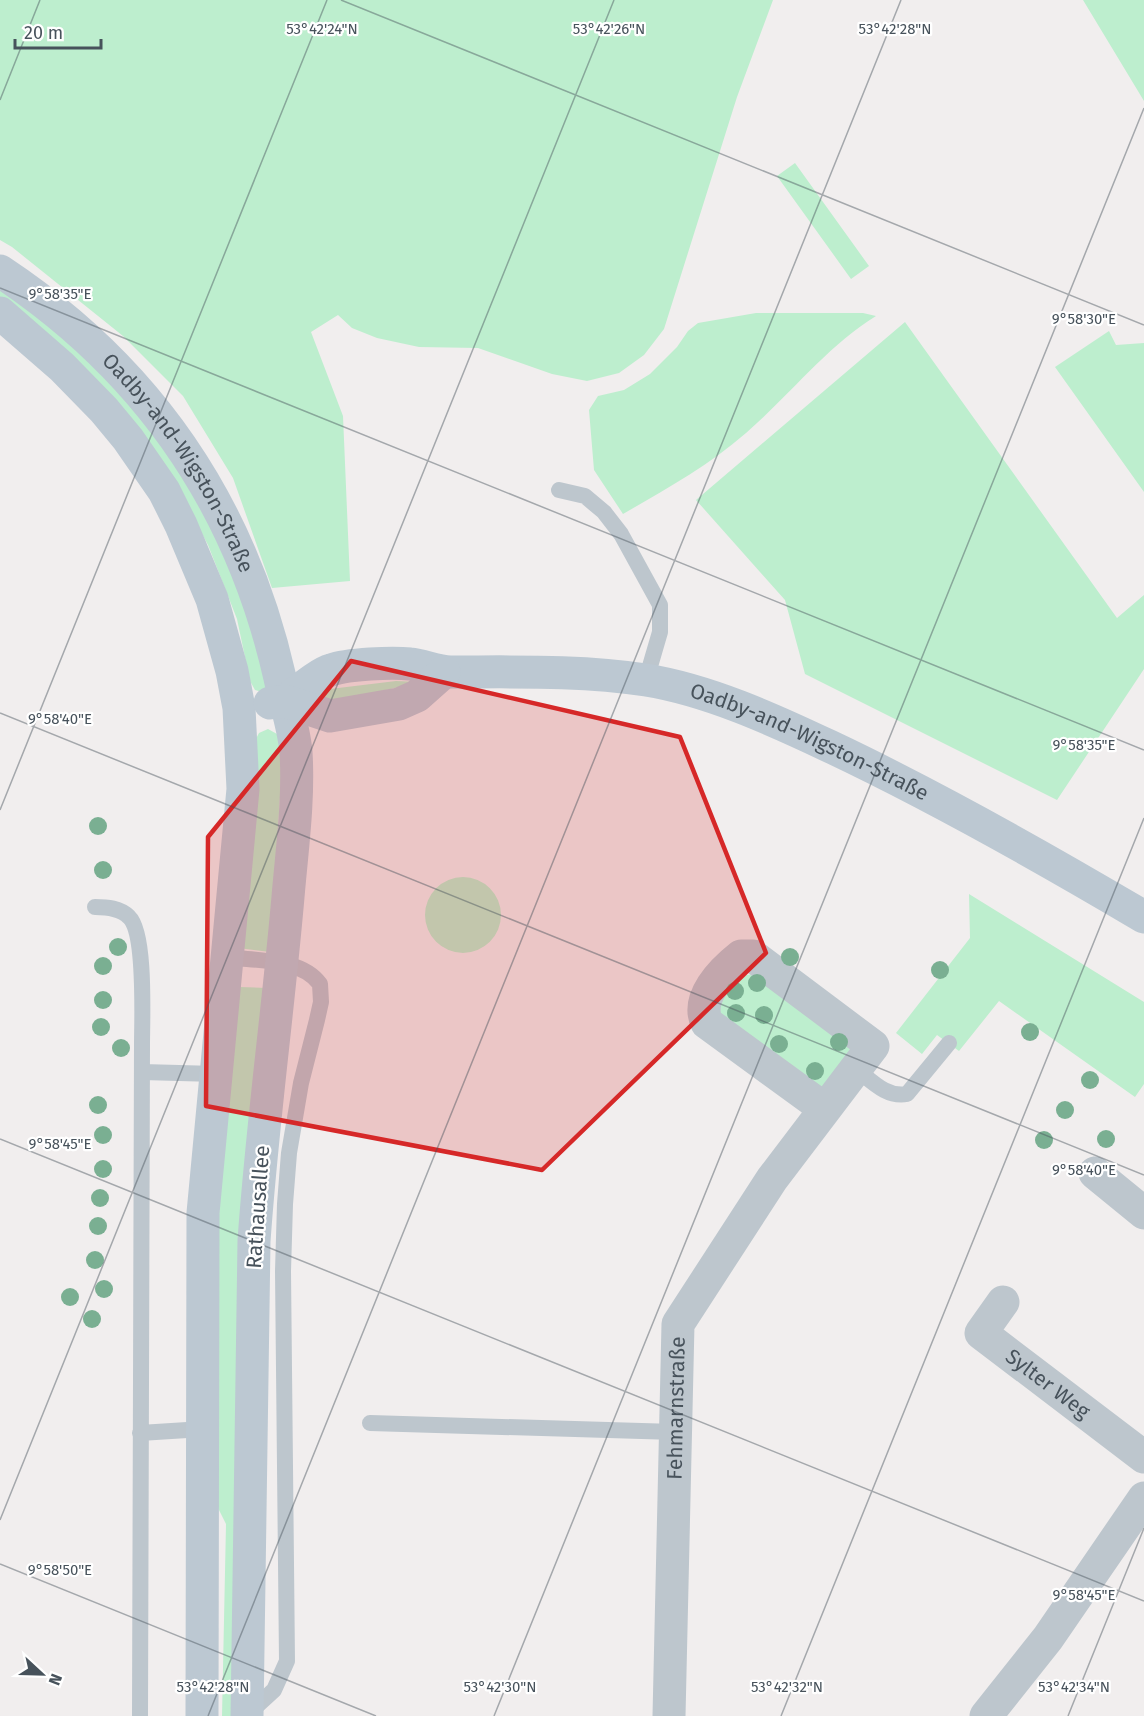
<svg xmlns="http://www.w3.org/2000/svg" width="1144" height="1716" viewBox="0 0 1144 1716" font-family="'Fira Sans',sans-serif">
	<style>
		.green { fill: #bdeece }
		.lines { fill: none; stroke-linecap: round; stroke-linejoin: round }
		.service { stroke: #bdc6cd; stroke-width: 16 }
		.minor { stroke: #bdc6cd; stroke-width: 33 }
		.secondary { stroke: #bcc8d2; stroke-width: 33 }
		.tree { fill: #7aaf92 }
		.marked { fill: #d62828; fill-opacity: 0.2; stroke: #d62828; stroke-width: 4.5; stroke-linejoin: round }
		.ticks { fill: none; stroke: #47525b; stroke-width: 1.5; stroke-opacity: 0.45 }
		.labels { text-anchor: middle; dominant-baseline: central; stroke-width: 4.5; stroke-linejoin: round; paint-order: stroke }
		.street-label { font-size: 21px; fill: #47525b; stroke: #fff }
		.ticks-label { font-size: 15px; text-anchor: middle; fill: #47525b; stroke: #fff; stroke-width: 4.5; stroke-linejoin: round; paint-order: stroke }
	</style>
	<rect width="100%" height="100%" fill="#f1eeee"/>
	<path class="green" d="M0,0H773L737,97L664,329L644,355L619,373L587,381L552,374L478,348L419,347L377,338L352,328L338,315L311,332L343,416L350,581L272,588L233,478L183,396L123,336L12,247L0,240Z
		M1083,0H1144V101Z
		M795,163L869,266L851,279L777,176Z
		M0,286L50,322L126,394L223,536L268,687L262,692L255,690L250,681L237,619L208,545L167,468L0,303Z
		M756,313H863L876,316C826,347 790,395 746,433C708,466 666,489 623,514L594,470L589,410L598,396L624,390L650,374L677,347L688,331L698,323Z
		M905,322L1117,618L1144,595V669L1057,800L805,674L785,600L696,500Z
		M1109,331L1116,345L1144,343V492L1055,367Z
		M396,681L419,682L325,705L318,693L330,689Z
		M268,729L277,734L283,751L270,952L238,948L251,748L259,733Z
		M425 915a38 38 0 1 1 76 0a38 38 0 1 1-76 0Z
		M969,894L1144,1002V1084L1135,1097L999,1001L959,1051L937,1035L922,1054L896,1033L970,938Z
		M755,974L846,1044L851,1051L822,1090L720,1017L718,1000C731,984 734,975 755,974Z
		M239,987L267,988L238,1716H222L226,1524L218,1508L217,1244L226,1111Z"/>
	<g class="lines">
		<path class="service" d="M559,490L585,496L604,512L621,534L660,605V632L646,680
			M95,907C107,907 120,908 129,917C146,933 142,1019 142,1045L140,1716
			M227,957C257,961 301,958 320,984L321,1002L317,1020L301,1083L289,1153L285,1204L283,1271L287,1661L274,1690L248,1714
			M855,1068C871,1080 886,1098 907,1094L949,1043
			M142,1072L216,1074
			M370,1423L675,1432
			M140,1433L203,1429"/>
		<g class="minor">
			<path d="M1095,1173L1144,1213"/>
			<path id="s1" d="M1003,1302L981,1333L1144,1457"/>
			<path id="s2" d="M669,1716L678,1324L772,1179L873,1046L753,956H741C722,971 695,998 707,1023L825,1109"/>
			<path d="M986,1716L1048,1638L1144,1498"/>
		</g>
		<g class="secondary">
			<path id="s3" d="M0,271C148,369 241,505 280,678C285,702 294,728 296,752C299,800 292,849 288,897C278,1012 262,1126 254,1241L247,1716"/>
			<path d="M0,313L62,367L104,410L128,439L164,491L181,525L212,599L232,671L239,708L243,789L203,1213L202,1716"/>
			<path id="s4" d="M285,701C296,693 319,673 331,670C348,664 392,662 410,664C424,665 436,672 451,672C515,672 582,670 646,680C708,690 772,719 829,746C937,797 1041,856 1144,917"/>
			<path d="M270,703L285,701L330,716L399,704L417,696L444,672"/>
		</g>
	</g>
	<g class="tree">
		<circle cx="98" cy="826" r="9"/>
		<circle cx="103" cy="870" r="9"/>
		<circle cx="118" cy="947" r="9"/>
		<circle cx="790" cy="957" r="9"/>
		<circle cx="103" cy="966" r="9"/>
		<circle cx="940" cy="970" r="9"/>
		<circle cx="757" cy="983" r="9"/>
		<circle cx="735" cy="991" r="9"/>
		<circle cx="103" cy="1000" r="9"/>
		<circle cx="736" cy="1013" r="9"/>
		<circle cx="764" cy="1015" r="9"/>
		<circle cx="101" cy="1027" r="9"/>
		<circle cx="1030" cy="1032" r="9"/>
		<circle cx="839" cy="1042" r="9"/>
		<circle cx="779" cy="1044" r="9"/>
		<circle cx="121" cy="1048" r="9"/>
		<circle cx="815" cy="1071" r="9"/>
		<circle cx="1090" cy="1080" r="9"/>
		<circle cx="98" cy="1105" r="9"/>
		<circle cx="1065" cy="1110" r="9"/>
		<circle cx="103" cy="1135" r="9"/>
		<circle cx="1106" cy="1139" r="9"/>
		<circle cx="1044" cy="1140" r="9"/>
		<circle cx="103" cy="1169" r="9"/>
		<circle cx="100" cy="1198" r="9"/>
		<circle cx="98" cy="1226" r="9"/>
		<circle cx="95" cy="1260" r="9"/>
		<circle cx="104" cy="1289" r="9"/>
		<circle cx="70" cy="1297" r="9"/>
		<circle cx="92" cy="1319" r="9"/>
	</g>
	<path class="marked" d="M351,661L680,737L766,953L542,1170L206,1106L208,837Z"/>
	<path class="ticks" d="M341,0L1144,325M0,100L40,0M0,288L1144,750M0,713L1144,1175M0,810L327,0M0,1139L1144,1601M0,1520L614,0M0,1564L376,1716M208,1716L901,0M494,1716L1144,108M781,1716L1144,818M1068,1716L1144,1528"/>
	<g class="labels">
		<g class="street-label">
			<text stroke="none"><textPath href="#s3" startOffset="266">Oadby-and-Wigston-Straße</textPath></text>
			<text stroke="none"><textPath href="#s4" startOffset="548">Oadby-and-Wigston-Straße</textPath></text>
			<text transform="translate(258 1207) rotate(-86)">Rathausallee</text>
			<text stroke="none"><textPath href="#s1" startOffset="122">Sylter Weg</textPath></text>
			<text stroke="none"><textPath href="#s2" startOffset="308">Fehmarnstraße</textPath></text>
		</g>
	</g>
	<g class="ticks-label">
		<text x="609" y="34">53°42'26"N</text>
		<text x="895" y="34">53°42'28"N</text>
		<text x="322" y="34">53°42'24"N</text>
		<text x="60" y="299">9°58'35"E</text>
		<text x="1084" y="324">9°58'30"E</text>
		<text x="60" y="724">9°58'40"E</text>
		<text x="1084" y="750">9°58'35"E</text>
		<text x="60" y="1149">9°58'45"E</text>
		<text x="1084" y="1175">9°58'40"E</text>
		<text x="60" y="1575">9°58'50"E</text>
		<text x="1084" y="1600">9°58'45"E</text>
		<text x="213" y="1692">53°42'28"N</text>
		<text x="500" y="1692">53°42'30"N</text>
		<text x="787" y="1692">53°42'32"N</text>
		<text x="1074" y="1692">53°42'34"N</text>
	</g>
	<g transform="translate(42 1674) rotate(112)" stroke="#ffffff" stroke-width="4.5" paint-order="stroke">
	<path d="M0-4.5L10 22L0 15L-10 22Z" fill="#47525b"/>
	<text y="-9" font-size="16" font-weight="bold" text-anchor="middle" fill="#47525b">N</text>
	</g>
	<path d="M15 39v9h86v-9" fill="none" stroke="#47525b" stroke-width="3"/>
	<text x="24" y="39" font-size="18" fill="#47525b" stroke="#ffffff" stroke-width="4.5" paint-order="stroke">20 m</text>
</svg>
